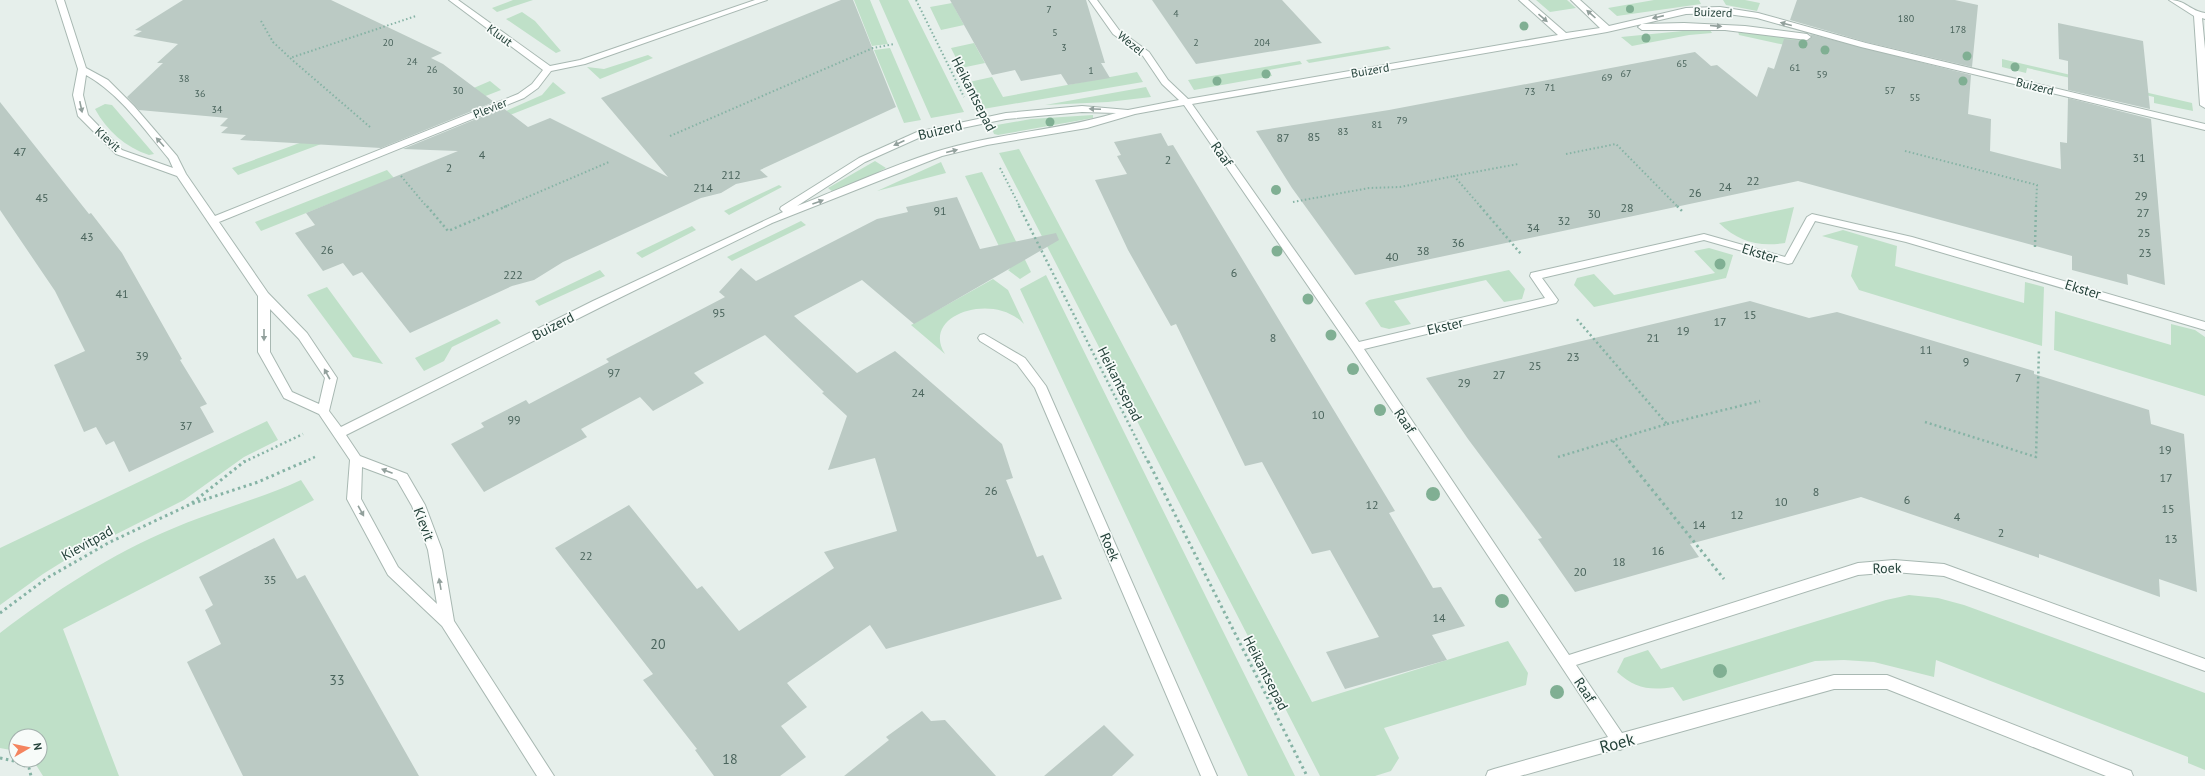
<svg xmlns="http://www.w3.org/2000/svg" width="2205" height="776" viewBox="0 0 2205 776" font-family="'PT Sans',sans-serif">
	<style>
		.green { fill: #bfe0c8 }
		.building { fill: #bbcac4 }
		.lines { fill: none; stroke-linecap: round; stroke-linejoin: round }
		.minor-casing { stroke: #a8b8b2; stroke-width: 2 }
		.path-far2 { stroke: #86b3a5; stroke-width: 2; stroke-dasharray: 1.5 2.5; stroke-linecap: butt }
		.path-far1 { stroke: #86b3a5; stroke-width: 2.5; stroke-dasharray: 2 3; stroke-linecap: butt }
		.path { stroke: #86b3a5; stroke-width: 3; stroke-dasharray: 2.5 3.5; stroke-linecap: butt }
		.minor { fill: #fff; fill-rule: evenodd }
		.tree { fill: #80af93 }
		.oneway { fill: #92a09c }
		.labels { text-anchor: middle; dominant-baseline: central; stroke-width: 3.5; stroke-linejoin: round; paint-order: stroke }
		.far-number-label { font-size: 10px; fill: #4a645c }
		.far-street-label { font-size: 12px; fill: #24423a; stroke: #f7fbf9 }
		.number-label { font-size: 12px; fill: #4a645c }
		.street-label { font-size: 14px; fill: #24423a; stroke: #f7fbf9 }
		.near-number-label { font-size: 14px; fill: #4a645c }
		.near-street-label { font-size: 17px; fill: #24423a; stroke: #f7fbf9 }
	</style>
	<rect width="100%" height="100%" fill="#e6efeb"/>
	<path class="green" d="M513,0H533L497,12L492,8Z
		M854,0H870L888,44L872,46Z
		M879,0H908L964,112L931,118Z
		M1536,0H1567L1576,8L1550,12Z
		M1654,0H1699L1701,4L1617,16L1608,8Z
		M1723,0H1745L1760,3L1757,11L1726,5Z
		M952,3L964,25L941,30L930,7Z
		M522,12L535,21L561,51L556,53L506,19Z
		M1693,30H1710L1712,33L1689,35L1632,46L1621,37Z
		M1738,31L1810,41L1836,56L1739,35Z
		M974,43L985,63L961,68L951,48Z
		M1388,46L1391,49L1309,63L1306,60Z
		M890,48L921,120L904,123L874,50Z
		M648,55L653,58L600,79L587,67L604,69Z
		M2002,59L2192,103L2193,111L2154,103V97L2027,68L2026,73L2002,67Z
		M1300,61L1302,64L1269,70L1272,76L1194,90L1188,80Z
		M1137,72L1143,82L983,109L969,82L992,77L1003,97Z
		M490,81L501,90L411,125L404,118Z
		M553,82L566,93L510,115L506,111L542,95Z
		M1146,87L1151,97L1108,102L1045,105Z
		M105,104L112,105L154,154L149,155C125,147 107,131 95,109Z
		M1093,115V118L998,135L994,134L991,126L1031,119Z
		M343,127L348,134L238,175L232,168Z
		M1019,149L1312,702L1508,641L1528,673L1526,685L1384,728L1399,758L1391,771L1375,776H1320L999,153Z
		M875,161L886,168L858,183L833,192L828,188Z
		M941,162L946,173L877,191Z
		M387,170L394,178L261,231L255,222Z
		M982,172L1031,272L1020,279L1008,270L1010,269L965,176Z
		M779,185L782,187L729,215L724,211Z
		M1794,207L1785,243C1758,247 1739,242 1719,223Z
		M801,221L806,225L732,261L727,257Z
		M692,226L696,230L642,258L636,253Z
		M1843,230L1897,246L1895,266L2024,303L2025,282L2044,287L2042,346L1859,290L1851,276L1858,246L1822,236Z
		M1709,248L1733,255L1726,278L1594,307L1574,285L1577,278L1594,274L1614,295L1715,273L1694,251Z
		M600,270L605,276L539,306L535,301Z
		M1509,270L1525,289L1522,299L1504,302L1486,280L1394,301L1411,324L1389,329L1381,327L1365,303L1369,300Z
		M1046,275L1295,776H1248L1020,289Z
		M993,279L1008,290L1024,324C993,291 920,315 945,354L911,325Z
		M327,287L383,364L353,357L307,295Z
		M2055,311L2171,345V324L2195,330L2205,337V396L2054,350Z
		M497,319L501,323L452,347L444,361L424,371L415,358Z
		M267,421L278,440L244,457L184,500L67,559L43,574L0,605V548Z
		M301,480L314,500L63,629L119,776H43L33,760H40V736H16V751L0,748V633C54,592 111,554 174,528C216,510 260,499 301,480Z
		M1909,595L1938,598L1964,605L2205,693V770L2188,763V757L1936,660L1934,677L1874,662L1844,660L1815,661L1683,701L1673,687C1650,691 1634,688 1617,672L1624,658L1648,650L1661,669L1886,600Z"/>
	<path class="building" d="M183,0H331L442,53L431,58L443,64L494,102L381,148L240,140L246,135L221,133L228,127L220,126L228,118L139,110L127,97L163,63H157L178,44L133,36L142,31L135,30Z
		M841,0H853L896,107L760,170L768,177L736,184L721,193L701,198L563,262L534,280L512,286L410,333L362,272L353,276L343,263L323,271L295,233L315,225L306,213L458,151L403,149L503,108L528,127L550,118L668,177L601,98Z
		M950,0H1086L1105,63H1101L1110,78L1068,85L1061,74L1021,81L1015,70L992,75Z
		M1152,0H1282L1322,43L1196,64Z
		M1797,0H1955L1978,5L1972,67L1866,42L1790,20Z
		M2058,23L2143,41L2150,109L2068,90V61L2059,59Z
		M1810,34L1971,75L1968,114L1991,119L1990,151L2061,169L2060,142L2067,143L2068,98L2151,119L2165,285L2127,274L2128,285L2072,270V256L1798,181L1355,275L1292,188L1256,131L1389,110L1695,52L1711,66L1717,65L1757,97L1768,67L1774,69L1784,39L1807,41L1812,37Z
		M0,102L89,214L91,213L122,253L182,359L180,360L207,404L200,407L214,432L129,472L114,441L106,445L96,427L84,432L54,365L85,351L55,291L0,210Z
		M1161,133L1168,146L1173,145L1395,511L1389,513L1433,588L1441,587L1465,626L1432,635L1447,660L1345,689L1326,652L1379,637L1330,550L1312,554L1262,462L1245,466L1176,324L1171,326L1128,250L1095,180L1127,174L1117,156L1121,155L1114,142Z
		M957,197L980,249L1056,233L1059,240L914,324L862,280L794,316L857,373L895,351L1002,444L1013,478L1006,480L1037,557L1043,555L1062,599L886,649L870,625L787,683L807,707L781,726L806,757L780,776H714L695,750L697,749L643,680L653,674L555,548L629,505L697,589L702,586L739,631L834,568L824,552L897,531L875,458L828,470L847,416L822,393L824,392L765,335L694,373L704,383L653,411L640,397L581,429L587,437L484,492L451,444L484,427L481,423L526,400L529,404L609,362L606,359L725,297L719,292L741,268L756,281L877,219L908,212L906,207Z
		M1750,301L1809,318L1837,312L2034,371V374L2149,410L2151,424L2184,434L2197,592L2159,579L2160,597L2039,554V558L1861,497L1690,544L1699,557L1575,592L1538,539L1542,538L1468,439L1426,378Z
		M274,538L297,579L305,575L419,776H243L187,662L221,644L205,610L213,605L199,577Z
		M922,711L931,721L945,720L996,776H844L889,740L886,737Z
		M1104,725L1134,755L1112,776H1044Z"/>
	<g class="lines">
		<g class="minor-casing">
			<path id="minor" d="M56,0H64L86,68L108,80L134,106L177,156L186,174L215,216L518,94L532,84L543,70L449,0H458L550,66L580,60L755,0H767L585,64L551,71L538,88L524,98L219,222L268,293L307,333L337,378L329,411L341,427L593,301L783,212L780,209L781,207L859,158L917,132L1006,113L1082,106L1128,110L1179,100L1162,84L1143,56L1113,34L1089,0H1097L1119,30L1149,52L1168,80L1188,99L1558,35L1519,0H1528L1566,33L1600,28L1571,0H1580L1609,26L1686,8L1720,7L1758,13L1866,43L2205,124V130L1861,47L1757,18L1720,13L1686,14L1607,32L1192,104L1359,342L1545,298L1530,276L1531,273L1704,234L1785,257L1807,217L1812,214L1912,237L2205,322V330L1906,242L1815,221L1792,263L1788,264L1704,240L1542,278L1558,300L1556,303L1364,349L1569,655L1858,563L1894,560L1944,564L2205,659V671L1944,576L1894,572L1858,575L1576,665L1622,733L1834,675H1887L2131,771L2133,776H2106L1887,689H1834L1626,747L1620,750L1617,749L1520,776H1486L1488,771L1494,769L1608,737L1352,350L1184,105L1135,114L1087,128L987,145L942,156L772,223L601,307L346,435L360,456L407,474L425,505L442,550L454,621L554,776H537L442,626L388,575L347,499L350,460L319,414L284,398L258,352V296L177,176L116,154L78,116L73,95L78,69ZM86,75C120,94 144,129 169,159L173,168L122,150L88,115L83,95ZM1082,112L1116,113C1057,131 994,133 935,152C888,167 843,188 797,206L865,162L923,136L1006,119ZM270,309L299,339L325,378L319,404L292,392L270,352ZM362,467L397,480L412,506L428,550L437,604L398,567L361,499Z
				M2169,0C2186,0 2190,11 2205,13V19L2202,18L2205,49V108L2200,105L2194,16Z
				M1684,23L1745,26L1807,34L1811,37L1807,40L1725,30H1642L1638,27L1642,24Z
				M984,334L1025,358L1046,386L1217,776H1201L1035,388L1017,364L980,341L978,338L980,335Z"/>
		</g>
		<path class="path-far2" d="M916,0L964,97
			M261,21L273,42L290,58
			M370,127L290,58L416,16
			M670,136L873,48L894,44
			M1905,151L2037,185L2036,207
			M1566,154L1616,144L1678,207
			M1000,168L1020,207
			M401,176L427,207
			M1293,202L1369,188L1400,187L1454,176
			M504,207L609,162
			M1481,207L1454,176L1518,164"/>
		<path class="path-far1" d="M427,206L448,231L507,206
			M1019,206L1148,462
			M1480,206L1521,254
			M1677,206L1684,213
			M2035,247L2036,206
			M1925,422L2036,457L2039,349
			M1667,424L1760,401
			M1613,441L1630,462
			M1558,457L1667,424L1575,317
			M244,462L303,434
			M304,462L317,456"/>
		<path class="path" d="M1148,461L1307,776
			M1629,461L1724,579
			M192,503L245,461
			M0,613L47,578L110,542L191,504L258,482L306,461
			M0,758L14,761L29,768L31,776"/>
		<use href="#minor" class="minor"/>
	</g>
	<g class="tree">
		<circle cx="1630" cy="9" r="4"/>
		<circle cx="1524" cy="26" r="4.5"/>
		<circle cx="1646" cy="38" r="4.5"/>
		<circle cx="1803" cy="44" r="4.5"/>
		<circle cx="1825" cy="50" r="4.5"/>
		<circle cx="1967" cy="56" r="4.5"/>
		<circle cx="2015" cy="67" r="4.5"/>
		<circle cx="1266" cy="74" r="4.5"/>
		<circle cx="1217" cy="81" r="4.5"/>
		<circle cx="1963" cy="81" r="4.5"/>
		<circle cx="1050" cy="122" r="4.5"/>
		<circle cx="1276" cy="190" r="5"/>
		<circle cx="1277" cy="251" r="5.5"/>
		<circle cx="1720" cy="264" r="5.5"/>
		<circle cx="1308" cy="299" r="5.5"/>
		<circle cx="1331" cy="335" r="5.5"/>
		<circle cx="1353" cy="369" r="6"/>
		<circle cx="1380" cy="410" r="6"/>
		<circle cx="1433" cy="494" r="7"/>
		<circle cx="1502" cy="601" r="7"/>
		<circle cx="1720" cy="671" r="7"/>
		<circle cx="1557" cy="692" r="7"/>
	</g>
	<defs><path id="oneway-solid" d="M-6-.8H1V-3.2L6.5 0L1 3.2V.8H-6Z"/></defs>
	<g class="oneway">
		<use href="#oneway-solid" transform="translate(1591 14) rotate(-138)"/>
		<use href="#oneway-solid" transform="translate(1658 17) rotate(167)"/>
		<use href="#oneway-solid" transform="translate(1543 18) rotate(41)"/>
		<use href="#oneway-solid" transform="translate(1786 24) rotate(-165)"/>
		<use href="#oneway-solid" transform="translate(1716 26) rotate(5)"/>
		<use href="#oneway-solid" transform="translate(81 107) rotate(78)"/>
		<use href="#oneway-solid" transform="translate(1095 109) rotate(-177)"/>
		<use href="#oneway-solid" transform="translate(160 142) rotate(-132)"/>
		<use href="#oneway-solid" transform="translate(899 143) rotate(156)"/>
		<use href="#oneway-solid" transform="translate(952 151) rotate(-14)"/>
		<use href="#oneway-solid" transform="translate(818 202) rotate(-20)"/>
		<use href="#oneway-solid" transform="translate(264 335) rotate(90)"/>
		<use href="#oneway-solid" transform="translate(327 374) rotate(-119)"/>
		<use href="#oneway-solid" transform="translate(387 471) rotate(-159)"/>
		<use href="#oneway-solid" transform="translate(361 511) rotate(61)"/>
		<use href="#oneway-solid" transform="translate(440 584) rotate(-100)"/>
	</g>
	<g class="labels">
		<g class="far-number-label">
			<text x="1049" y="9">7</text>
			<text x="1176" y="13">4</text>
			<text x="1906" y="18">180</text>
			<text x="1958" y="29">178</text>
			<text x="1055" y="32">5</text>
			<text x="388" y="42">20</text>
			<text x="1196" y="42">2</text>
			<text x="1262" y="42">204</text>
			<text x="1064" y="47">3</text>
			<text x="412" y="61">24</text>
			<text x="1682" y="63">65</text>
			<text x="1795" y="67">61</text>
			<text x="432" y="69">26</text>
			<text x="1091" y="70">1</text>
			<text x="1626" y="73">67</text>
			<text x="1822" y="74">59</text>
			<text x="1607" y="77">69</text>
			<text x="184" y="78">38</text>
			<text x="1550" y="87">71</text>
			<text x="458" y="90">30</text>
			<text x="1890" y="90">57</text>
			<text x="1530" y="91">73</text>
			<text x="200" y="93">36</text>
			<text x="1915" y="97">55</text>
			<text x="217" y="109">34</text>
			<text x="1402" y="120">79</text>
			<text x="1377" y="124">81</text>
			<text x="1343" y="131">83</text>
		</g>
		<g class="far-street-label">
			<text transform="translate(1713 12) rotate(2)">Buizerd</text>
			<text transform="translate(500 35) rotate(36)">Kluut</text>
			<text transform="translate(1131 43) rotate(39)">Wezel</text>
			<text transform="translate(1370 70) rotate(-10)">Buizerd</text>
			<text transform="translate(2035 86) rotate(14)">Buizerd</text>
			<text transform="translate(490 108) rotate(-22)">Plevier</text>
			<text transform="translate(108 139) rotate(42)">Kievit</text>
		</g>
		<g class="number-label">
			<text x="1314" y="136">85</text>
			<text x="1283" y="137">87</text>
			<text x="20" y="151">47</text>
			<text x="482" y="154">4</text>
			<text x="2139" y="157">31</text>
			<text x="1168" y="159">2</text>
			<text x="449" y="167">2</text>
			<text x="731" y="174">212</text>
			<text x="1753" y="180">22</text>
			<text x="1725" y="186">24</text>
			<text x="703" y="187">214</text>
			<text x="1695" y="192">26</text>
			<text x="2141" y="195">29</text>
			<text x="42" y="197">45</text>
			<text x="1627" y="207">28</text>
			<text x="940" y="210">91</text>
			<text x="2143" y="212">27</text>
			<text x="1594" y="213">30</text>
			<text x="1564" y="220">32</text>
			<text x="1533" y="227">34</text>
			<text x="2144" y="232">25</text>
			<text x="87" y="236">43</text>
			<text x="1458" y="242">36</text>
			<text x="327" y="249">26</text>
			<text x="1423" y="250">38</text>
			<text x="2145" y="252">23</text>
			<text x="1392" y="256">40</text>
			<text x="1234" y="272">6</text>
			<text x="513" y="274">222</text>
			<text x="122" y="293">41</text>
			<text x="719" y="312">95</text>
			<text x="1750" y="314">15</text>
			<text x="1720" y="321">17</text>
			<text x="1683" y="330">19</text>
			<text x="1273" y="337">8</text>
			<text x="1653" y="337">21</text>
			<text x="1926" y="349">11</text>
			<text x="142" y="355">39</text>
			<text x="1573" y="356">23</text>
			<text x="1966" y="361">9</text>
			<text x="1535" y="365">25</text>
			<text x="614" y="372">97</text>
			<text x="1499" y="374">27</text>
			<text x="2018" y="377">7</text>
			<text x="1464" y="382">29</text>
			<text x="918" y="392">24</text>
			<text x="1318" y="414">10</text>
			<text x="514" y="419">99</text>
			<text x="186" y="425">37</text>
			<text x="2165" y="449">19</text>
			<text x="2166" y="477">17</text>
			<text x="991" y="490">26</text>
			<text x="1816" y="491">8</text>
			<text x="1907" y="499">6</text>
			<text x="1781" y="501">10</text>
			<text x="1372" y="504">12</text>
			<text x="2168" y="508">15</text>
			<text x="1737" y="514">12</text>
			<text x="1957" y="516">4</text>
			<text x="1699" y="524">14</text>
			<text x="2001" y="532">2</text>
			<text x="2171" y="538">13</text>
			<text x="1658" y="550">16</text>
			<text x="586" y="555">22</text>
			<text x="1619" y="561">18</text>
			<text x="1580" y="571">20</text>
			<text x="270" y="579">35</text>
			<text x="1439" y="617">14</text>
		</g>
		<g class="street-label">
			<text transform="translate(974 94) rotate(63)">Heikantsepad</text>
			<text transform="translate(940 130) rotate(-14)">Buizerd</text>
			<text transform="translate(1222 154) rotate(55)">Raaf</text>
			<text transform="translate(1760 253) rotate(17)">Ekster</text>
			<text transform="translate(2083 289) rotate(17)">Ekster</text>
			<text transform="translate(553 326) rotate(-27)">Buizerd</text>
			<text transform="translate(1445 326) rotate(-13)">Ekster</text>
			<text transform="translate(1120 384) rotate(63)">Heikantsepad</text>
			<text transform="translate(1405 421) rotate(56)">Raaf</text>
			<text transform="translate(424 524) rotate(69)">Kievit</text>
			<text transform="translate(87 543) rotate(-29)">Kievitpad</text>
			<text transform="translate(1110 547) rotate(67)">Roek</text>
			<text transform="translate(1887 568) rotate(-2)">Roek</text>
			<text transform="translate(1266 673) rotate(63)">Heikantsepad</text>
			<text transform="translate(1585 690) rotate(56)">Raaf</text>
		</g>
		<g class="near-number-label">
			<text x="658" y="644">20</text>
			<text x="337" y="680">33</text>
			<text x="730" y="759">18</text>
		</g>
		<g class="near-street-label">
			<text transform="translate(1617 743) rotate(-15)">Roek</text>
		</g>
	</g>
	<g transform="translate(28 748) rotate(81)"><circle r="19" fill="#f7fbf9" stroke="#a3b1ad"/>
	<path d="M0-3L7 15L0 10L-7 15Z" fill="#f4845f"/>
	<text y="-6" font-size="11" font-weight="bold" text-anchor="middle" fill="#24423a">N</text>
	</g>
</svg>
